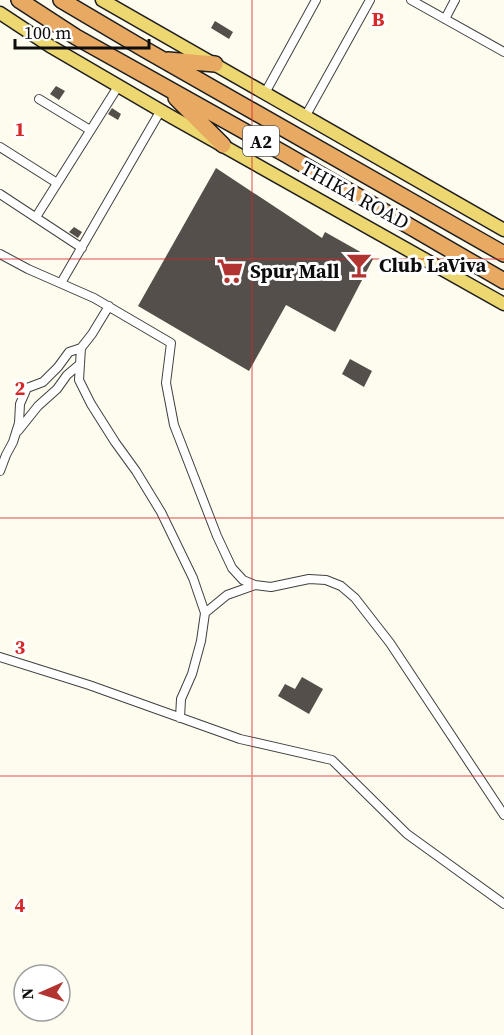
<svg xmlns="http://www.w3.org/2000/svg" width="504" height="1035" viewBox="0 0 504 1035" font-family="'Source Serif 4',serif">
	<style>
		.building { fill: #554f4b }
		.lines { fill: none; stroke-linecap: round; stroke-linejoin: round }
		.street-casing { stroke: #404040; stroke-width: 10 }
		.primary-casing { stroke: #1e1e1e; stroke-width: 15 }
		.highway-casing { stroke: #1e1e1e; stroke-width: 18 }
		.street { stroke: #fff; stroke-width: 8 }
		.primary { stroke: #edd770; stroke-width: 12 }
		.highway { stroke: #e8a963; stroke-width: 15 }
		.grid { fill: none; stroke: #d62828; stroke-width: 1.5; stroke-opacity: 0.55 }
		.labels { text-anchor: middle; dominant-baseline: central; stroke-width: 6; stroke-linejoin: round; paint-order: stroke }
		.shield { fill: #fff; stroke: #565656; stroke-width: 1.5 }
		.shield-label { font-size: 18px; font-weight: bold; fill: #0d0d0d }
		.street-label { font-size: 20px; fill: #0d0d0d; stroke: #fff }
		.poi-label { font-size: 20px; font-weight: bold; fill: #0d0d0d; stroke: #fff; text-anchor: start }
		.grid-label { font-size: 20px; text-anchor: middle; font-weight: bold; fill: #d62828; stroke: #fff; stroke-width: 6; stroke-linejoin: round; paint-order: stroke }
	</style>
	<rect width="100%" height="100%" fill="#fefcef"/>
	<path class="building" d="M215,21L233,32L229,39L211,28Z
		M56,86L65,91L59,100L50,94Z
		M112,108L121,114L118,120L108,114Z
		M216,168L322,238L325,232L373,259L335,332L286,305L249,371L138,306Z
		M74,227L82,232L78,238L69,232Z
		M350,359L372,371L364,387L342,374Z
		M302,677L323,689L309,714L278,696L285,684L295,689Z"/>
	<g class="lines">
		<g class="street-casing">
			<path id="street" d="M411,0L504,52
				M445,19L455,0
				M265,93L316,0
				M39,99L90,130
				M305,117L370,0
				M0,147L57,183
				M0,194L82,248
				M36,217L119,85
				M0,254L28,269L94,298L171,343L166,383L174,425L217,536L232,568L243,580L255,585L271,587L309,579L326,580L341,586L355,598L390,643L504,815
				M61,283L161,110
				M109,306L92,334L81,348L79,380L91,404L115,442L136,471L161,512L193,578L205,613L201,641L192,674L181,699L180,718
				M18,431L38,406L57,389L67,375L80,364
				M0,471L6,455L13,442L19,423L20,404L27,388L43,382L58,367L69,352L81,348
				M205,613L227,595L255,585
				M0,657L89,685L240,739L332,760L407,834L504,904"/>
		</g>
		<g class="primary-casing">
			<path id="primary" d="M102,0L504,230
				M0,13L50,46L170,116L504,304"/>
		</g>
		<g class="highway-casing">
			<path id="highway" d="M19,0L76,37L285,154L504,281
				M61,0L144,49L504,254
				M168,60L215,64
				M176,98L223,145"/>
		</g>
		<use href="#street" class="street"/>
		<use href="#primary" class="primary"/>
		<use href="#highway" class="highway"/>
	</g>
	<path class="grid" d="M252,0V1035M0,259H504M0,518H504M0,776H504"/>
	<defs>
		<g id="bar-bare" transform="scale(2.07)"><path d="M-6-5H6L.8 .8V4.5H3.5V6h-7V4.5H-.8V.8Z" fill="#b23431" stroke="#fff" stroke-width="2.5" paint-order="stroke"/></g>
		<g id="supermarket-bare" transform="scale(2.07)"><path d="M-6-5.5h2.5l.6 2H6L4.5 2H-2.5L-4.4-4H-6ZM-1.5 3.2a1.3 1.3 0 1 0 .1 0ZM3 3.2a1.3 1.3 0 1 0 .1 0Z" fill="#b23431" stroke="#fff" stroke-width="2.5" paint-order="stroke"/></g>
	</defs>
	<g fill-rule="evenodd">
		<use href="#bar-bare" x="359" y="265"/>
		<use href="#supermarket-bare" x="230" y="271"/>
	</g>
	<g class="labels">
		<rect class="shield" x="243" y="126" width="36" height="30" rx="4.5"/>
		<g class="shield-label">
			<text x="261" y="141">A2</text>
		</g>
		<g class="street-label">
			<text transform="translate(355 195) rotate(29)">THIKA ROAD</text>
		</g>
		<g class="poi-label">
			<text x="379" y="265">Club LaViva</text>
			<text x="250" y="271">Spur Mall</text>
		</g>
	</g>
	<g class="grid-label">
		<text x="378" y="26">B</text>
		<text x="20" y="136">1</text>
		<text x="20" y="395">2</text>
		<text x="20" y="654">3</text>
		<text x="20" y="912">4</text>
	</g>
	<g transform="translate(42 993) rotate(267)"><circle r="28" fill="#ffffff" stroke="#9e9e9e" stroke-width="1.5"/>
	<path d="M0-4.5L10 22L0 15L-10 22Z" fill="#b23431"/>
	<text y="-9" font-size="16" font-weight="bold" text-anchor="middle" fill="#0d0d0d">N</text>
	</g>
	<path d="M15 39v9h134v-9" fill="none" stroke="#0d0d0d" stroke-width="3"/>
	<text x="24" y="39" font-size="18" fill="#0d0d0d" stroke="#ffffff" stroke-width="4.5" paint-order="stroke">100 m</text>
</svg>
